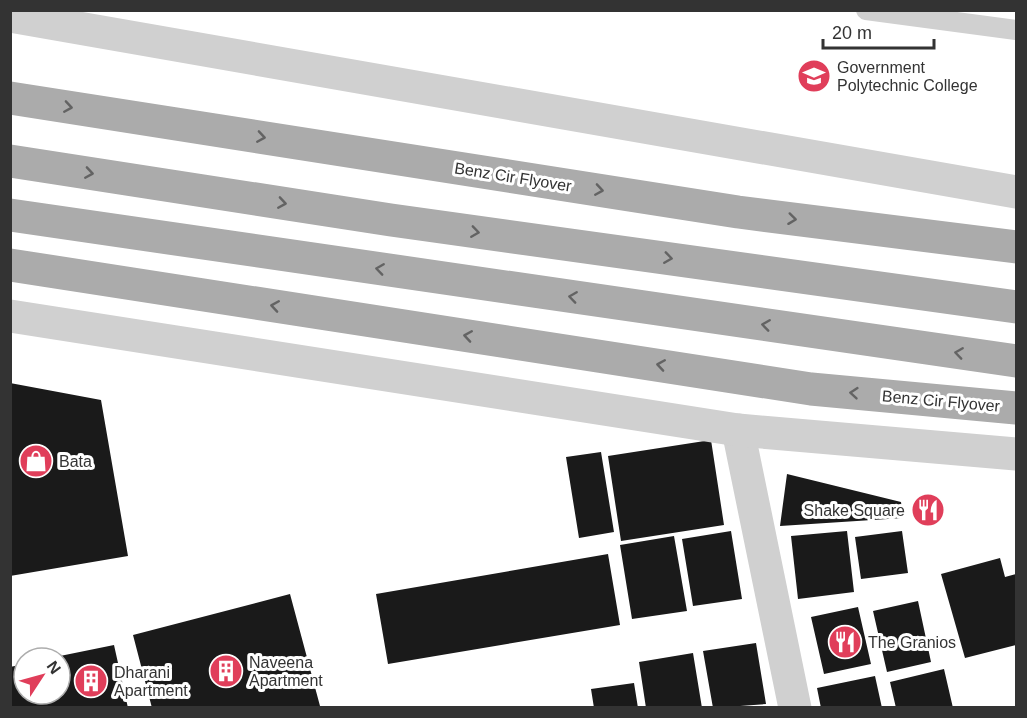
<svg xmlns="http://www.w3.org/2000/svg" width="1027" height="718" viewBox="0 0 1027 718" font-family="Helvetica,sans-serif">
	<style>
		.building { fill: #1a1a1a }
		.lines { fill: none; stroke-linecap: round; stroke-linejoin: round }
		.service { stroke: #d0d0d0; stroke-width: 20 }
		.minor { stroke: #d0d0d0; stroke-width: 33 }
		.tertiary { stroke: #d0d0d0; stroke-width: 33 }
		.primary { stroke: #ababab; stroke-width: 33 }
		.oneway { stroke: #636363 }
		.labels { text-anchor: middle; dominant-baseline: central; stroke-width: 6; stroke-linejoin: round; paint-order: stroke }
		.poi-label { font-size: 16px; fill: #333; stroke: #fff; text-anchor: start }
		.street-label { font-size: 16px; fill: #333; stroke: #fff }
	</style>
	<rect width="100%" height="100%" fill="#fff"/>
	<path class="building" d="M10,383L101,400L128,556L10,576Z
		M711,440L724,525L621,541L608,456Z
		M601,452L614,532L579,538L566,457Z
		M787,474L901,502L903,518L780,526Z
		M731,531L742,599L693,606L682,539Z
		M847,531L854,592L798,599L791,536Z
		M902,531L908,573L861,579L855,537Z
		M674,536L687,611L632,619L620,545Z
		M608,554L620,625L388,664L376,594Z
		M1000,558L1005,577L1016,574V645L965,658L941,574Z
		M290,594L320,706L152,708L133,635Z
		M918,601L931,662L887,672L873,611Z
		M858,607L871,664L824,674L811,617Z
		M756,643L766,704L713,708L703,651Z
		M114,645L128,708H10V667L24,664V694H60V656Z
		M693,653L702,708H646L639,662Z
		M944,669L953,708H896L890,682Z
		M875,676L882,708H821L817,688Z
		M634,683L638,708H594L591,689Z"/>
	<g class="lines">
		<path class="service" d="M866,10L1016,30"/>
		<path class="minor" d="M738,430L795,708"/>
		<path class="tertiary" d="M10,16L1016,192
			M10,316L738,430L1016,454"/>
		<path class="primary" d="M10,98L738,212L1016,247
			M10,161L391,220L1016,307
			M10,215L1016,361
			M10,265L811,389L1016,408"/>
	</g>
	<defs><path id="oneway-chevron" d="M-2-3.5L2.5 0L-2 3.5" fill="none" stroke-width="1.6" stroke-linecap="round" stroke-linejoin="round" transform="scale(1.5)"/></defs>
	<g class="oneway">
		<use href="#oneway-chevron" transform="translate(68 107) rotate(9)"/>
		<use href="#oneway-chevron" transform="translate(261 137) rotate(9)"/>
		<use href="#oneway-chevron" transform="translate(89 173) rotate(9)"/>
		<use href="#oneway-chevron" transform="translate(599 190) rotate(9)"/>
		<use href="#oneway-chevron" transform="translate(282 203) rotate(9)"/>
		<use href="#oneway-chevron" transform="translate(792 219) rotate(7)"/>
		<use href="#oneway-chevron" transform="translate(475 232) rotate(8)"/>
		<use href="#oneway-chevron" transform="translate(668 258) rotate(8)"/>
		<use href="#oneway-chevron" transform="translate(380 269) rotate(-172)"/>
		<use href="#oneway-chevron" transform="translate(573 297) rotate(-172)"/>
		<use href="#oneway-chevron" transform="translate(275 306) rotate(-171)"/>
		<use href="#oneway-chevron" transform="translate(766 325) rotate(-172)"/>
		<use href="#oneway-chevron" transform="translate(468 336) rotate(-171)"/>
		<use href="#oneway-chevron" transform="translate(959 353) rotate(-172)"/>
		<use href="#oneway-chevron" transform="translate(661 365) rotate(-171)"/>
		<use href="#oneway-chevron" transform="translate(854 393) rotate(-175)"/>
	</g>
	<defs>
		<g id="university-disc" transform="scale(1.725)"><circle r="9.5" fill="#e03e5a" stroke="#fff"/><path d="M0-5L7-2L0 1L-7-2ZM-4 1L0 2.5L4 1V4Q0 6-4 4Z" fill="#fff"/></g>
		<g id="shop-disc" transform="scale(1.725)"><circle r="9.5" fill="#e03e5a" stroke="#fff"/><path d="M-5-2.5h2.3a2.7 3.5 0 0 1 5.4 0H5L5.5 6h-11ZM-1.5-2.5h3a1.5 2.3 0 0 0-3 0Z" fill="#fff"/></g>
		<g id="restaurant-disc" transform="scale(1.725)"><circle r="9.5" fill="#e03e5a" stroke="#fff"/><path d="M-5-6h1v4h1v-4h1v4h1v-4h1v5L-1.5 .5V6h-2V.5L-5-1ZM5-6V6H3V1.5H1.5Q1.5-4 5-6Z" fill="#fff"/></g>
		<g id="building-disc" transform="scale(1.725)"><circle r="9.5" fill="#e03e5a" stroke="#fff"/><path d="M-4-6H4V6H1V3H-1V6H-4ZM-2.5-4.3h1.7v1.8h-1.7ZM.8-4.3h1.7v1.8H.8ZM-2.5-1h1.7V.8h-1.7ZM.8-1h1.7V.8H.8Z" fill="#fff"/></g>
	</defs>
	<g fill-rule="evenodd">
		<use href="#university-disc" x="814" y="76"/>
		<use href="#shop-disc" x="36" y="461"/>
		<use href="#restaurant-disc" x="928" y="510"/>
		<use href="#restaurant-disc" x="845" y="642"/>
		<use href="#building-disc" x="226" y="671"/>
		<use href="#building-disc" x="91" y="681"/>
	</g>
	<g class="labels">
		<g class="poi-label">
			<text x="837" y="67">Government<tspan x="837" dy="18">Polytechnic College</tspan></text>
			<text x="59" y="461">Bata</text>
			<text x="905" y="510" text-anchor="end">Shake Square</text>
			<text x="868" y="642">The Granios</text>
			<text x="249" y="662">Naveena<tspan x="249" dy="18">Apartment</tspan></text>
			<text x="114" y="672">Dharani<tspan x="114" dy="18">Apartment</tspan></text>
		</g>
		<g class="street-label">
			<text transform="translate(513 177) rotate(9)">Benz Cir Flyover</text>
			<text transform="translate(941 401) rotate(5)">Benz Cir Flyover</text>
		</g>
	</g>
	<rect width="1027" height="718" fill="none" stroke="#333333" stroke-width="24"/>
	<g transform="translate(42 676) rotate(54)"><circle r="28" fill="#ffffff" stroke="#adadad" stroke-width="1.5"/>
	<path d="M0-4.5L10 22L0 15L-10 22Z" fill="#e03e5a"/>
	<text y="-9" font-size="16" font-weight="bold" text-anchor="middle" fill="#333333">N</text>
	</g>
	<path d="M823 39v9h111v-9" fill="none" stroke="#333333" stroke-width="3"/>
	<text x="832" y="39" font-size="18" fill="#333333" stroke="#ffffff" stroke-width="4.5" paint-order="stroke">20 m</text>
</svg>
